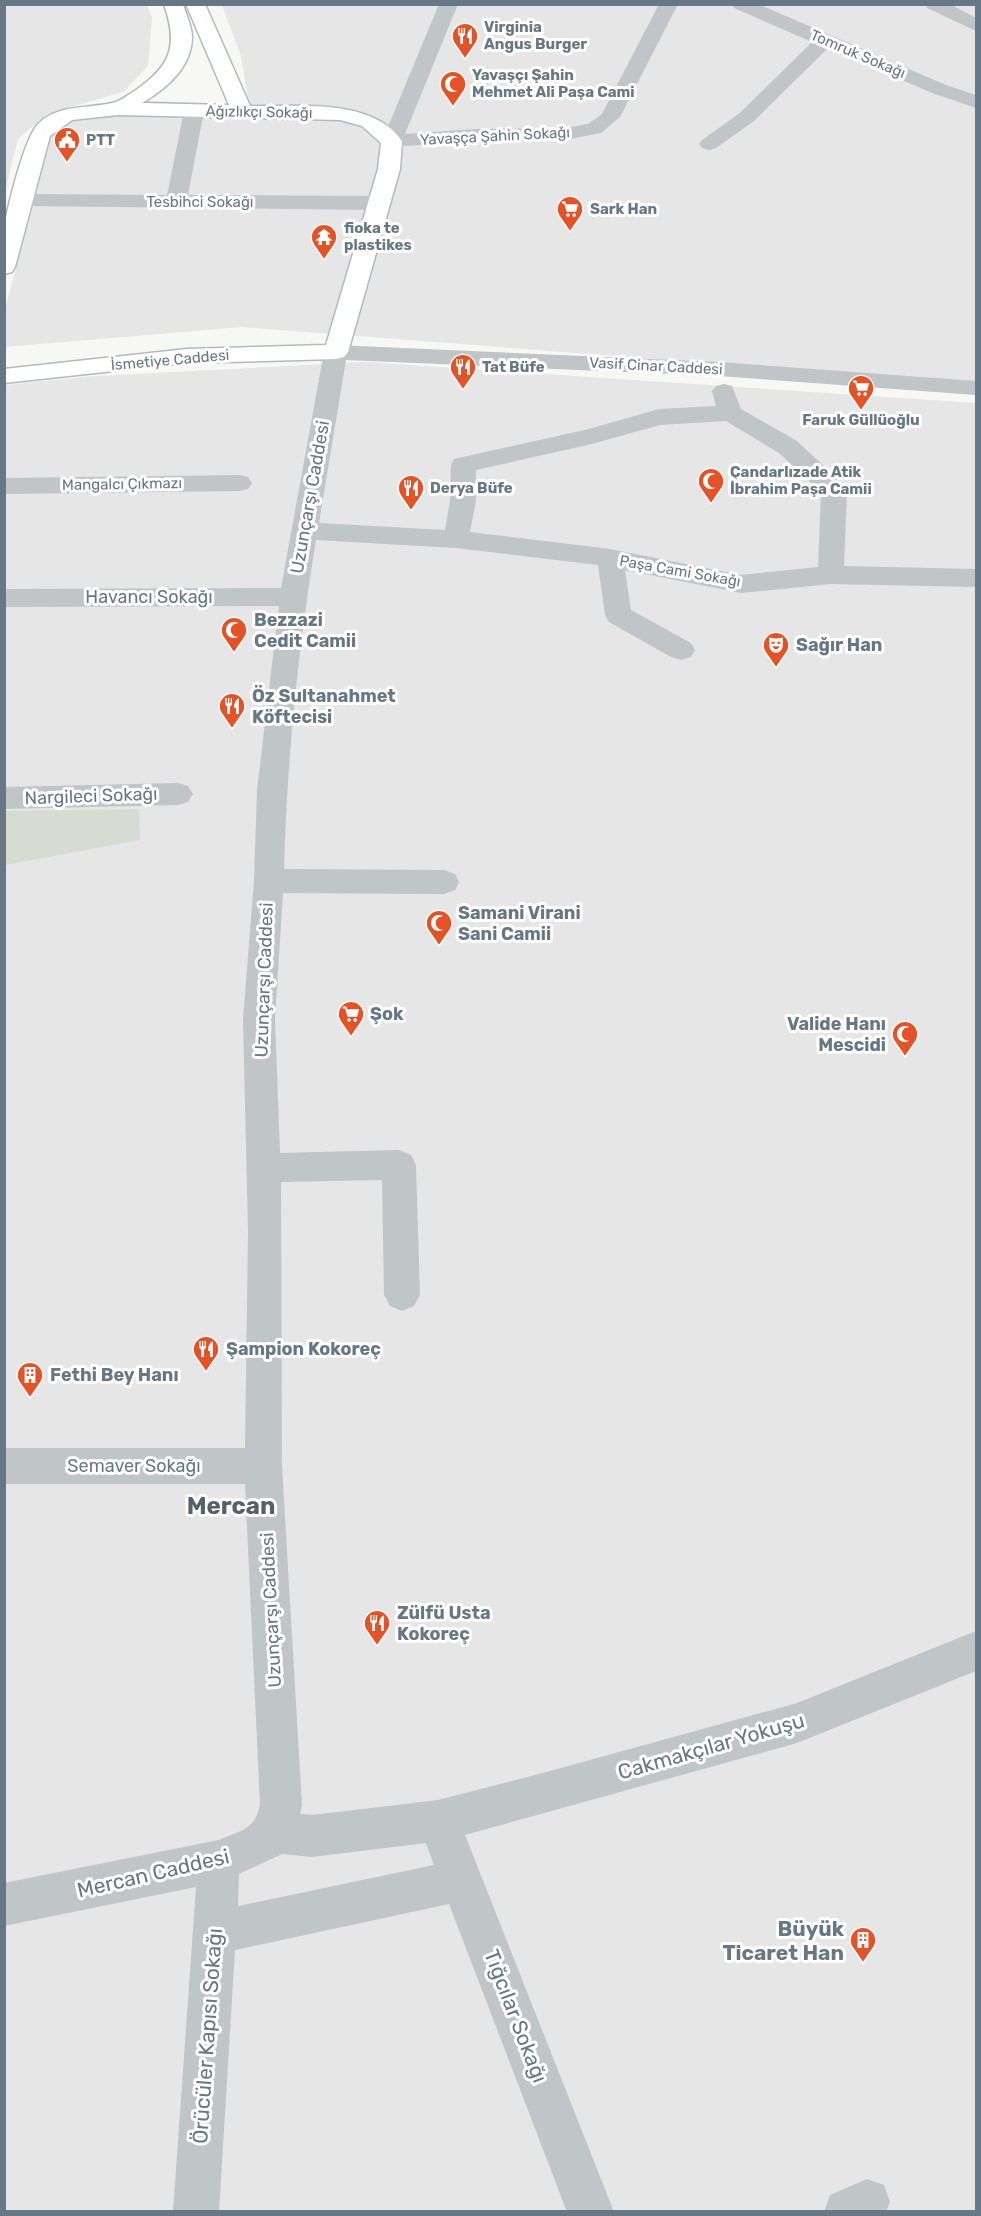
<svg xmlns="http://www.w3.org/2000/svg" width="981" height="2216" viewBox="0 0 981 2216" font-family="Rubik,sans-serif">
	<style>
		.built { fill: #e5e6e5 }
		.green { fill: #d7dcd3 }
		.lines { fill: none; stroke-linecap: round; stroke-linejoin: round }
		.secondary-casing { stroke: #b3b9bd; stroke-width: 3 }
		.street { fill: #c0c5c8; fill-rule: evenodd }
		.secondary { fill: #fff; fill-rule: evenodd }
		.labels { text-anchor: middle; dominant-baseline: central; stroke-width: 6; stroke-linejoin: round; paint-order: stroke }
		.far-poi-label { font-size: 15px; font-weight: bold; fill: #667885; stroke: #fff; text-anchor: start }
		.far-street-label { font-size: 15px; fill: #667885; stroke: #fff }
		.street-label { font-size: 18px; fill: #667885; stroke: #fff }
		.poi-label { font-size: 18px; font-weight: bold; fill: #667885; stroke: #fff; text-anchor: start }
		.near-street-label { font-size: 21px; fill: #667885; stroke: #fff }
		.near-poi-label { font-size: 21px; font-weight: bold; fill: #667885; stroke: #fff; text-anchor: end }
		.district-label { font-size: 24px; font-weight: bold; fill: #54616a; stroke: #fff }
	</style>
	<rect width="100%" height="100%" fill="#f7f7f4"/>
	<path class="built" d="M5,4L147,5L152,17L148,66L123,92L47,114L18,139L5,192Z
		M222,5H976V384L241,327L5,347V309L54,128L66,119L131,100L249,105L241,56Z
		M365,362L976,403V2211L5,2212V385L96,376Z"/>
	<path class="green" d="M139,809L140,840L5,865V811Z"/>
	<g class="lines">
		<g class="secondary-casing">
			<path id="secondary" d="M164,4H183C186,15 192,26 192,37C192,67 166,89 142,103L229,105L186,4H205L250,106C296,107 372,97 402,141L400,169L348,352L344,357L336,359L187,363L4,383V369L187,349L326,345L378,169L381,143L362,126L340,120L118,115L72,120L50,136L15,267L12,272L4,274C4,257 2,239 5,223C9,202 25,137 38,124C58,104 86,109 112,103C120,102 129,94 136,90C172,65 178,45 164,4Z"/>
		</g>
		<path class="street" d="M439,4H458L405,134L475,129L565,128L588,124L602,114L659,4H678L620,117L601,133L565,140L475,141L392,147L385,145L382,141Z
			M732,4H758L946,85L976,95V108L932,93L828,48L754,121L716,148L709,150L702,148L699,144L702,140L740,113L812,42L734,8Z
			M925,4H950L976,18V31L927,8Z
			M194,105L201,107L204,111L188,195L379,196L387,198L390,203L387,208L379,210L22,206L14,205L11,200L14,195L22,194L167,195L184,111L187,107Z
			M336,345L719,362L976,381V395L719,376L346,360L319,523L445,530L450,501L451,465L454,459L589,429L659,409L716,406L712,391L716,386L724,384L732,386L741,409L797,441L843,484L847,490L844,566L976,569V587L831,584L741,593L625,570L631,610L691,643L695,650L691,657L681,660L671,657L609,622L605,615L598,565L456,548L316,540C298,649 287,759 284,869L444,870L455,874L459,882L455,890L444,894L283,893L275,1019L280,1153L399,1150L411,1155L416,1165L420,1295L414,1306L402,1311L390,1306L384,1295L382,1180L281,1182L282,1466L302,1805L300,1814L312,1815L438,1800L539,1774L797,1703L976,1631V1671L797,1743L465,1835L614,2212H567L449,1904L235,1950L219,2212H173L196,1887L4,1926V1883L219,1840C241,1830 254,1831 260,1805L245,1484H4V1448H245L248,1232L243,1019L254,881L257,790L279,606L4,607V589L281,588L324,352L328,347ZM726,421L779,453L821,492L818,567L741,575L610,549L470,532L476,501V470L592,444L660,425ZM426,1843L434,1865L238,1906L239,1874L282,1854L312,1857Z
			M239,475L248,477L252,483L248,489L239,491L4,494V478Z
			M178,783L188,786L193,794L188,802L178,805L4,809V787Z
			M867,2179L884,2185L890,2202L886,2212H824L830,2195Z"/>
		<use href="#secondary" class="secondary"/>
	</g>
	<defs>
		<g id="restaurant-pin" transform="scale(1.35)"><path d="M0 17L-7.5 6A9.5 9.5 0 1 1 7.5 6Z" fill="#e45227" stroke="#fff"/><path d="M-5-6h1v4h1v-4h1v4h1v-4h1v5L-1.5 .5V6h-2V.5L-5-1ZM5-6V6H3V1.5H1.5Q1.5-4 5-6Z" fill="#fff"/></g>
		<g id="mosque-pin" transform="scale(1.35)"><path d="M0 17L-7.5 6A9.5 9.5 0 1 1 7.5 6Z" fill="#e45227" stroke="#fff"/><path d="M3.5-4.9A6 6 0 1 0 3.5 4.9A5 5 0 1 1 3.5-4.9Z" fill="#fff"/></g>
		<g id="civic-pin" transform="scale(1.35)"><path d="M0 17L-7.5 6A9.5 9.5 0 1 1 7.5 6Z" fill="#e45227" stroke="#fff"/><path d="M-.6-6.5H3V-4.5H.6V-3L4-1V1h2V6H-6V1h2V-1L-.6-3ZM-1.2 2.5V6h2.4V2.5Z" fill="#fff"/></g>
		<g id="supermarket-pin" transform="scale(1.35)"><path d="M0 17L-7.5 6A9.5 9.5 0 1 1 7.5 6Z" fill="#e45227" stroke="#fff"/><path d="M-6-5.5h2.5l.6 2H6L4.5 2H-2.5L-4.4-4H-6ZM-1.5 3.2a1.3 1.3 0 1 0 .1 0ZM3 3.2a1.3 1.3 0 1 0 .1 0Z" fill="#fff"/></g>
		<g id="temple-pin" transform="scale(1.35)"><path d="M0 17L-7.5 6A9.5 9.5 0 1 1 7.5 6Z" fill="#e45227" stroke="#fff"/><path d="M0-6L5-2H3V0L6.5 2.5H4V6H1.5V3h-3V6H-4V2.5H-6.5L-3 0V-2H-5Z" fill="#fff"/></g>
		<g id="theatre-pin" transform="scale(1.35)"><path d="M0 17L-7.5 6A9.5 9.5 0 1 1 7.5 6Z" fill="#e45227" stroke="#fff"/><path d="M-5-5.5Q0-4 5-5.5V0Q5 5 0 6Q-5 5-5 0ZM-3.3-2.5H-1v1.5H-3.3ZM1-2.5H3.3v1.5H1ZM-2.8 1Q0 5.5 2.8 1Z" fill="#fff"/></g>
		<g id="building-pin" transform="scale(1.35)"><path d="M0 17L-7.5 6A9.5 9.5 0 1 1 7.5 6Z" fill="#e45227" stroke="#fff"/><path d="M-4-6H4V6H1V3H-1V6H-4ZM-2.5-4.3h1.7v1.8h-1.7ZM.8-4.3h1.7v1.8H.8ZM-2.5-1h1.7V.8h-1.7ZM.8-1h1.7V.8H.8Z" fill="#fff"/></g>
	</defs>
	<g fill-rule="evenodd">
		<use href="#restaurant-pin" x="465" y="36"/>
		<use href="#mosque-pin" x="453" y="84"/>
		<use href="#civic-pin" x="67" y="140"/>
		<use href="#supermarket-pin" x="570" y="209"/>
		<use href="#temple-pin" x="324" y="237"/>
		<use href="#restaurant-pin" x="463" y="367"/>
		<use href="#supermarket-pin" x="861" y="388"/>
		<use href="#mosque-pin" x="711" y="481"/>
		<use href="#restaurant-pin" x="411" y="488"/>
		<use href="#mosque-pin" x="234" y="630"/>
		<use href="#theatre-pin" x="776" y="645"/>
		<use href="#restaurant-pin" x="232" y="706"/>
		<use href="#mosque-pin" x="439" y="923"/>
		<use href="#supermarket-pin" x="351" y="1014"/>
		<use href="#mosque-pin" x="905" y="1034"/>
		<use href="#restaurant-pin" x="206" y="1349"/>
		<use href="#building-pin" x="30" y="1375"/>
		<use href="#restaurant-pin" x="377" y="1623"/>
		<use href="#building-pin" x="863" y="1940"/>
	</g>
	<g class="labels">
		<g class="far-poi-label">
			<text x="484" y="27">Virginia<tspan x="484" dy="17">Angus Burger</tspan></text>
			<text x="472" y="75">Yavaşçı Şahin<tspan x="472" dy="17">Mehmet Ali Paşa Cami</tspan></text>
			<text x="86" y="140">PTT</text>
			<text x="590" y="209">Sark Han</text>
			<text x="344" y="228">fioka te<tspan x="344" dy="17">plastikes</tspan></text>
			<text x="482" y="367">Tat Büfe</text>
			<text x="861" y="420" text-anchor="middle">Faruk Güllüoğlu</text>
			<text x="730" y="472">Çandarlızade Atik<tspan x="730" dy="17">İbrahim Paşa Camii</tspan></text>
			<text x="430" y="488">Derya Büfe</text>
		</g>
		<g class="far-street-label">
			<text transform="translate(858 54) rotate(23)">Tomruk Sokağı</text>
			<text transform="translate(259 112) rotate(1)">Ağızlıkçı Sokağı</text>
			<text transform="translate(495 136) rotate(-3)">Yavaşça Şahin Sokağı</text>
			<text x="200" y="202">Tesbihci Sokağı</text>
			<text transform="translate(170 360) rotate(-5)">İsmetiye Caddesi</text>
			<text transform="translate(656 366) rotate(3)">Vasif Cinar Caddesi</text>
			<text transform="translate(122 484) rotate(-1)">Mangalcı Çıkmazı</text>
			<text transform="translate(680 571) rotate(10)">Paşa Cami Sokağı</text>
		</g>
		<g class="street-label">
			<text transform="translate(310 497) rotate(-80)">Uzunçarşı Caddesi</text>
			<text x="149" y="597">Havancı Sokağı</text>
			<text transform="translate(91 796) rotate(-2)">Nargileci Sokağı</text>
			<text transform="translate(264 980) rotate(-88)">Uzunçarşı Caddesi</text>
			<text x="134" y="1466">Semaver Sokağı</text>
			<text transform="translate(271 1610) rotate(-93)">Uzunçarşı Caddesi</text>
		</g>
		<g class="poi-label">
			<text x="254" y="620">Bezzazi<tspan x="254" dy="21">Cedit Camii</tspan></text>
			<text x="796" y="645">Sağır Han</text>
			<text x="252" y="696">Öz Sultanahmet<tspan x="252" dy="21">Köftecisi</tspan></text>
			<text x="458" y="913">Samani Virani<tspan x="458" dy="21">Sani Camii</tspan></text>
			<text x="370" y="1014">Şok</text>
			<text x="886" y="1024" text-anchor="end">Valide Hanı<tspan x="886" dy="21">Mescidi</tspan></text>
			<text x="226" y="1349">Şampion Kokoreç</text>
			<text x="50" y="1375">Fethi Bey Hanı</text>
			<text x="397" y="1613">Zülfü Usta<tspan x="397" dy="21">Kokoreç</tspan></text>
		</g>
		<g class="near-street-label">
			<text transform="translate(711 1746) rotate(-16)">Cakmakçılar Yokuşu</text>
			<text transform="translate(153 1873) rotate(-13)">Mercan Caddesi</text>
			<text transform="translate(516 2016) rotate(69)">Tığcılar Sokağı</text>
			<text transform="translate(207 2036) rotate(-86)">Örücüler Kapısı Sokağı</text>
		</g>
		<g class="near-poi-label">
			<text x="844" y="1928">Büyük<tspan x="844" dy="24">Ticaret Han</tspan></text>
		</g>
		<g class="district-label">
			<text x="231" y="1506">Mercan</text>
		</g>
	</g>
	<rect width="981" height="2216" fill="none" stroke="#667885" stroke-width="12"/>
</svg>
